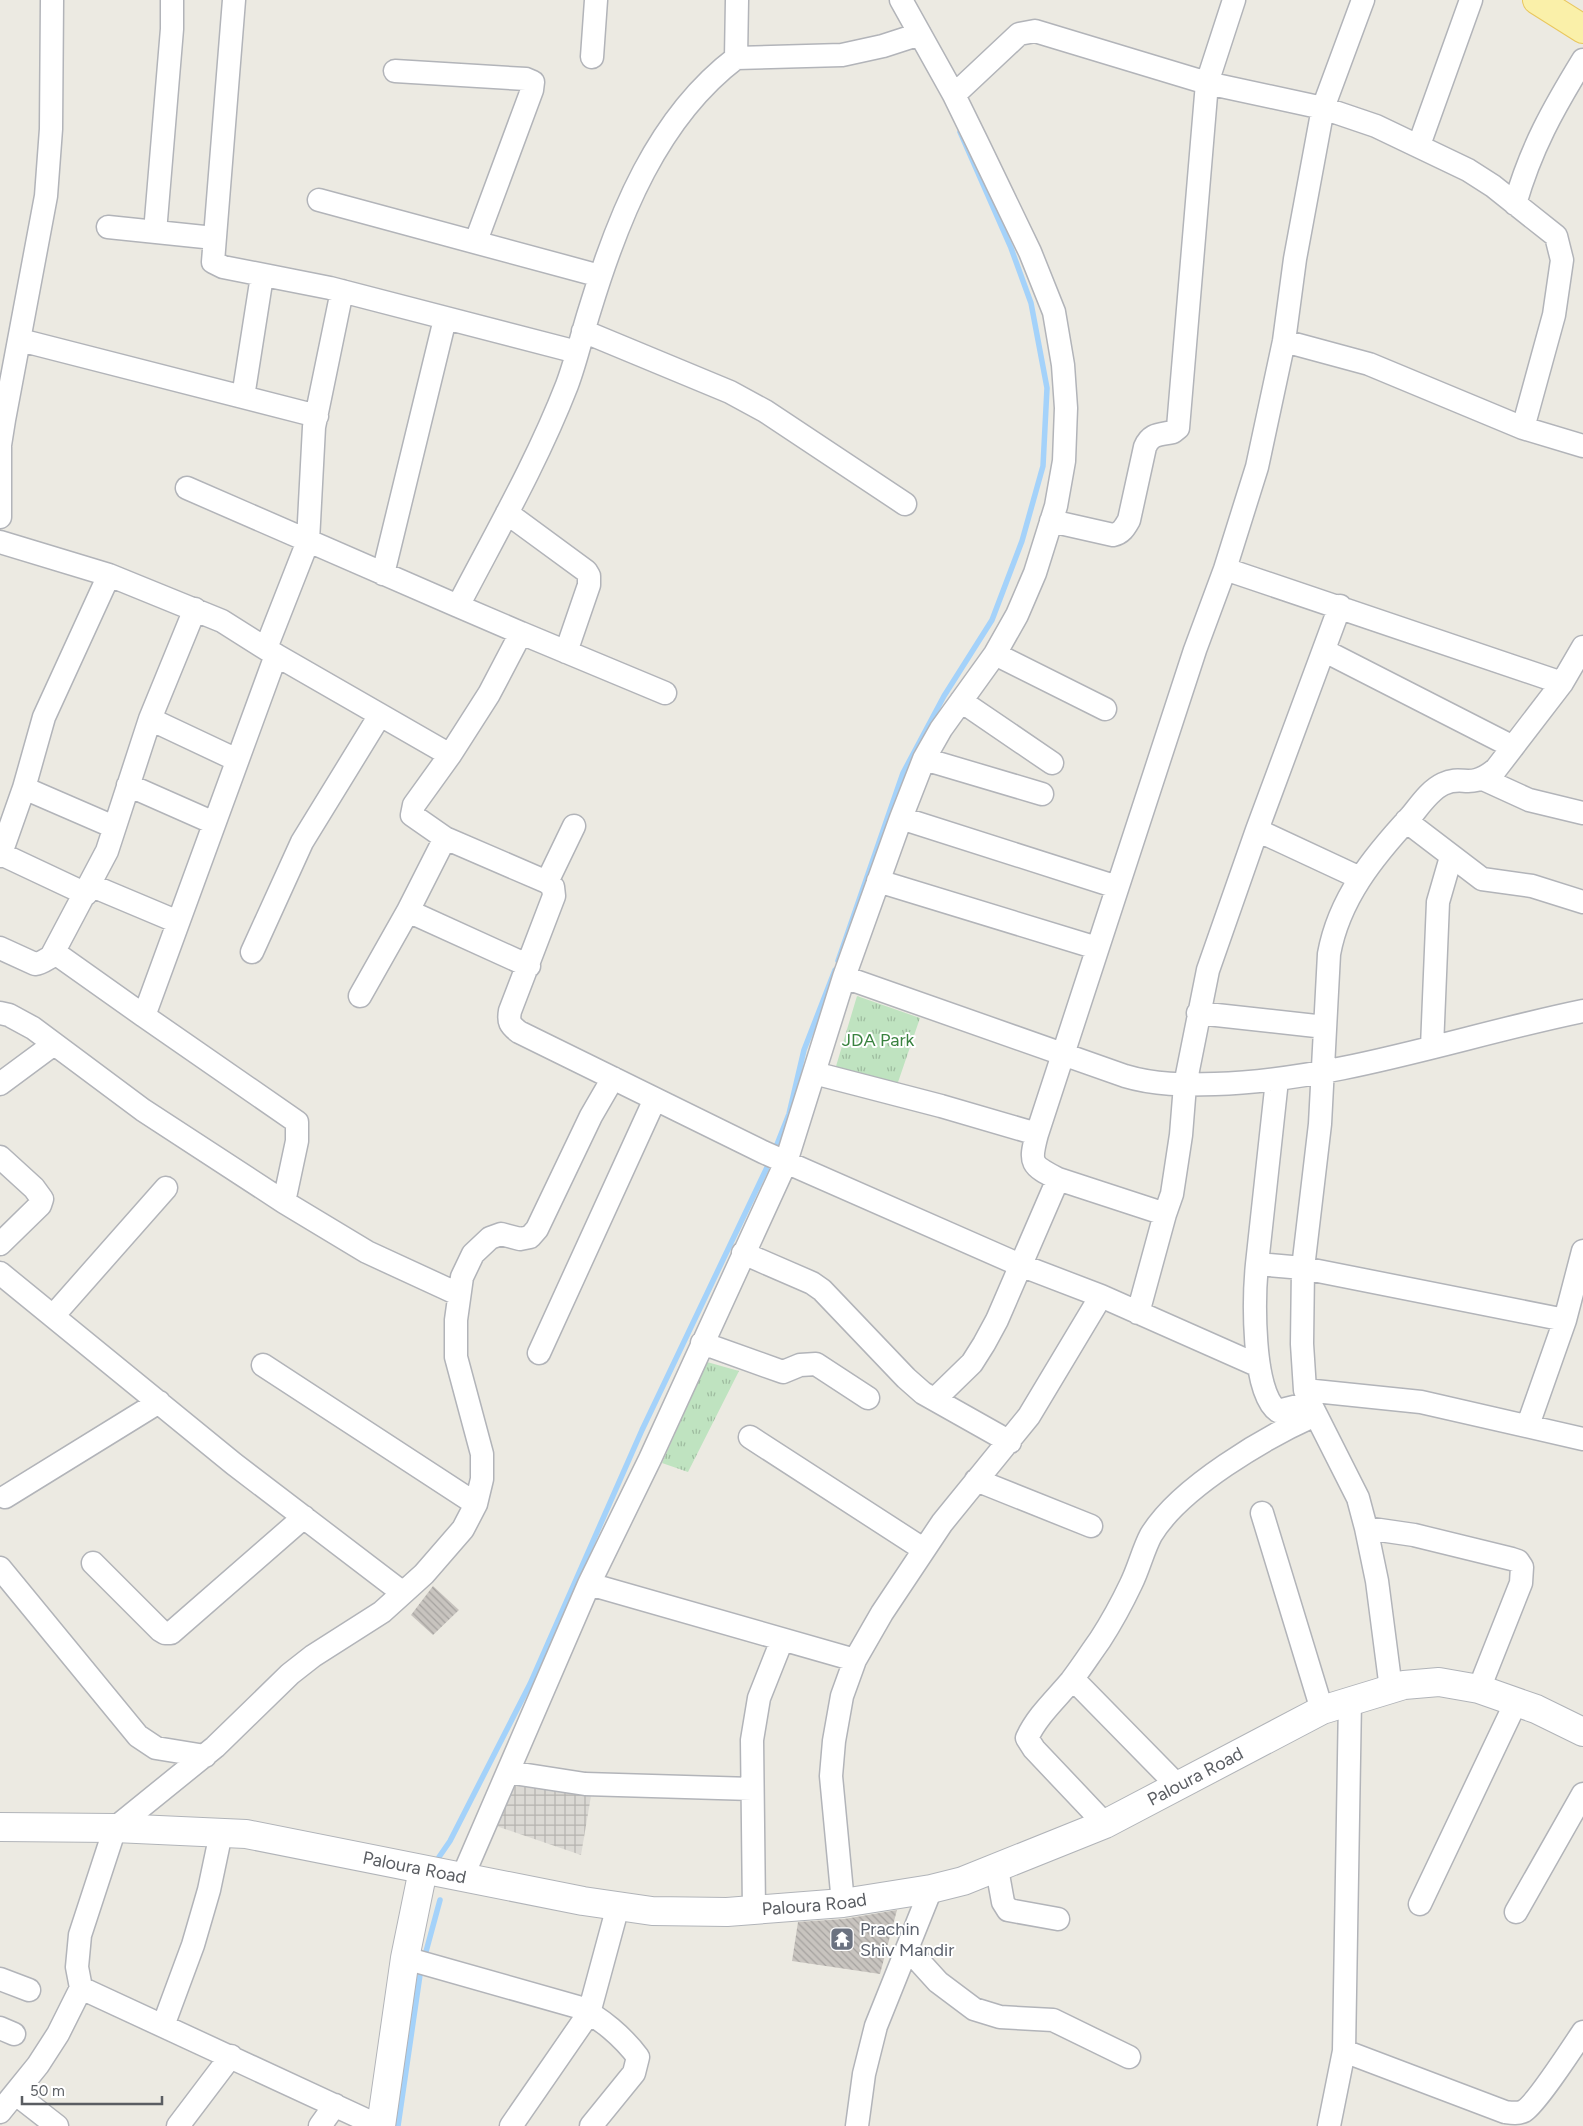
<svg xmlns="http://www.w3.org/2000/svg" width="1583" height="2126" viewBox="0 0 1583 2126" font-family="Figtree,sans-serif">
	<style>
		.industrial { fill: url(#industrial-grid) }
		.grass { fill: url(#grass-tufts) }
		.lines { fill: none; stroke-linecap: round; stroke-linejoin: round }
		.stream { stroke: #a4d2fa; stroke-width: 5.5 }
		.building { fill: url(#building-back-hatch) }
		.minor-casing { stroke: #b2b4b9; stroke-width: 25 }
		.tertiary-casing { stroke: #b2b4b9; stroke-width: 30 }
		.secondary-casing { stroke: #b1b4b9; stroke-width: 30 }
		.primary-casing { stroke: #e9c75e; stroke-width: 30 }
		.minor { stroke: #fff; stroke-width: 22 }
		.tertiary { stroke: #fff; stroke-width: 28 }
		.secondary { stroke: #fff; stroke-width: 28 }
		.primary { stroke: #faf0a9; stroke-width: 28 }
		.labels { text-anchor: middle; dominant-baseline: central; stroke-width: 4; stroke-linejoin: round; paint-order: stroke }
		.park-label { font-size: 18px; fill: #39823f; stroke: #fff }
		.street-label { font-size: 18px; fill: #5a5d62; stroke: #fff }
		.worship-label { font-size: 18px; fill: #5b616d; stroke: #fff; text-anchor: start }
	</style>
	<defs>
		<pattern id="industrial-grid" width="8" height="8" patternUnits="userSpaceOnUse" patternTransform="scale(1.25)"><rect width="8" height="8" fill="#dbd9d4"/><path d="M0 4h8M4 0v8" fill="none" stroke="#b5b3af"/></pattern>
		<pattern id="grass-tufts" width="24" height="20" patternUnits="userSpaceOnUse" patternTransform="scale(1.25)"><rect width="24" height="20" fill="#bfe3c0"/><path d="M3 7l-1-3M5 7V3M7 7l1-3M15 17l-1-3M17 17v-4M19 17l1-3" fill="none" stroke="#9ebb9f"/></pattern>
		<pattern id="building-back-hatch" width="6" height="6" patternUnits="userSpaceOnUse" patternTransform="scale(1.25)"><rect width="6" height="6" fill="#c8c4bf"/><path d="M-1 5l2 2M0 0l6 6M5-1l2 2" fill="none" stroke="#a5a29f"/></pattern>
	</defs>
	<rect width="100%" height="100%" fill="#eceae2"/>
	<path class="industrial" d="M517,1777L591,1796L581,1855L496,1826Z"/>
	<path class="grass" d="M857,996L920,1018L895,1091L834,1073Z
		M707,1362L739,1371L688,1472L662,1463Z"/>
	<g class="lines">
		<path class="stream" d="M838,961L903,773L944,696L992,620L1022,541L1043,466L1047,388L1031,303L1011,248L960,132
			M774,1152L789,1114L804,1050L835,970
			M439,1857L450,1841L530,1684L642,1430L770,1161
			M424,1959L440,1900
			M398,2126L421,1968"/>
	</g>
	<path class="building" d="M433,1586L459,1610L433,1635L411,1615Z
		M897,1910L880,1974L792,1961L798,1922L844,1919Z"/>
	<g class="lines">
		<g class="minor-casing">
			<path id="minor" d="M234,0L213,262L223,267L330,288L577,352
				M737,0L736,58L842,55L883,46L920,34
				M592,57L596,0
				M395,71L526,79L533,82L532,90L476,241
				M954,95L1019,34L1035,31L1207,83L1234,0
				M1419,145L1471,0
				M319,200L600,276
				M1515,204C1531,148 1553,109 1583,60
				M108,227L214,238
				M155,232L172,29V0
				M583,331L730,392L765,411L905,504
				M20,340L317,416
				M1284,341L1369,364L1523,428L1583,446
				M243,397L262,276
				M187,488L458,606
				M507,513L586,571L589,576V585L566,652
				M0,517V445L4,420L46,196L51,129L52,0
				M1051,521L1113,535C1122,533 1125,527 1129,520L1145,447C1151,433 1160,435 1173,432L1178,428L1207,83L1323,108L1376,126L1468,170L1493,186L1556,236L1562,260L1554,315L1523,428
				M0,542L109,575L222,621L276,655L450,755L414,805L412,815L445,838L547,882L553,887L554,896L510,1011C508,1022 510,1025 519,1032L763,1152L1020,1265L1101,1296L1259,1366
				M1225,569L1562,683
				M383,574L445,319
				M521,633L665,693
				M266,648L308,541L314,427L342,291
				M1325,651L1513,747
				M995,654L1105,709
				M276,655L144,1016L297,1122V1141L284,1202L367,1252L458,1294
				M961,701L1052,763
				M150,719L237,760
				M450,755L489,694L521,633L458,606C496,533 537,462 567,385C576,361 582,334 590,309C618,217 657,118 736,58
				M924,759L1042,794
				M1483,779L1529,800L1583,813
				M128,785L214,823
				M24,788L114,827
				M901,818L1117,887
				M1406,821L1482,879L1532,886L1583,902
				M1257,830L1360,878
				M445,838L408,911L529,966
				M1,854L86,894
				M0,856L24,788L44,717L109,575
				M878,881L1097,948
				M547,882L574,826
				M90,885L178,922
				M0,948L35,964C45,963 49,955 58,955L144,1016
				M252,952L302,842L380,715
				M52,955L107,851L150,719L195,609
				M844,977L1125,1076C1155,1085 1184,1085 1215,1084C1341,1080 1461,1036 1583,1011
				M360,996L408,911
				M0,1013L9,1015L33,1028L143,1110L284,1202
				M1198,1013L1325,1027
				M1432,1047L1438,902L1451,857
				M814,1073L941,1106L1037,1134C1029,1164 1031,1165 1058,1179
				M1277,1080L1257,1264L1303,1268L1565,1320
				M0,1084L54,1044
				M1037,1134L1195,650L1225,569L1257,467L1284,341L1295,259L1323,108L1363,0
				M0,1157L34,1188L42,1199L40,1205L0,1244
				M743,1253L812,1283L822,1290L906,1378L923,1393L1010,1442
				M1257,1264C1254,1294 1251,1393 1278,1411L1310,1403
				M0,1273L234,1464L403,1593
				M1138,1313L1165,1214
				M53,1316L166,1188
				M702,1343L783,1372L800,1365L816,1364L868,1398
				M539,1353L655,1099
				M263,1365L476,1504
				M1305,1390L1421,1402L1583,1439
				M935,1399L972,1363L984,1344L997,1320L1058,1179L1165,1214L1172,1194L1181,1135L1185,1085L1208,970L1257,830L1340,606
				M1528,1425L1565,1320L1583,1251
				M750,1437L923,1549
				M976,1480L1091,1526
				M5,1497L159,1402
				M1262,1513L1322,1710
				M1366,1528L1414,1535L1512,1559L1518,1561L1522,1567L1521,1583L1479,1689
				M93,1563L160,1630L165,1633H171L304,1517
				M0,1568L138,1736L156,1748L205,1756
				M589,1584L855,1660
				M1073,1679L1178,1786
				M1391,1689L1377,1581L1366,1528L1358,1498L1310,1403L1305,1390L1302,1344L1303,1268L1320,1124L1329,954C1339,899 1373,857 1411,816C1420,805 1430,790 1443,784C1464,774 1469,791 1496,769L1562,683L1583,647
				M508,1772L585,1784L752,1789
				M1105,1824L1034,1749L1027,1738C1037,1716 1056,1699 1071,1681C1081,1668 1090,1654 1100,1640C1111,1623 1122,1603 1131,1584C1139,1568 1143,1550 1151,1535C1180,1487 1266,1437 1315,1415
				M997,1869L1003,1902L1008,1910L1058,1919
				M462,1878L589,1584L650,1459L786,1162L844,977L901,818L924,759L941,729L995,654L1017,615L1035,573L1056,506L1064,461L1066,408L1063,365L1054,312L1030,252L977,142L954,95L901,0
				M843,1903L831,1776L834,1741L842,1696L855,1660L882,1613L942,1523L1029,1416L1101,1296
				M1420,1904L1516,1702
				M754,1910L752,1740L759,1698L782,1640
				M1516,1912L1583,1794
				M908,1949L938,1982L974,2009L1000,2017L1053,2020L1129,2057
				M405,1958L578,2007C601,2018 623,2037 638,2057L634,2073L591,2126
				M0,1979L29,1990
				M81,1988L379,2126
				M163,2026L193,1945L209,1890L221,1833
				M0,2028L14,2034
				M1344,2051L1505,2112C1512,2113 1518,2114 1524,2111C1536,2104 1573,2047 1583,2032
				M16,2094L57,2126
				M0,2112L38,2065L58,2034L81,1988L77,1967L80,1935L115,1828L215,1747L290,1674L313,1656L382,1612L424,1574L463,1529L476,1504L482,1479V1454L456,1357V1320L462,1277L473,1254L490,1238L501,1234L520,1239L530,1237L537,1229L591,1116L613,1078
				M178,2126L231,2056
				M320,2126L335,2105
				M511,2126L589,2013L618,1906
				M857,2126L864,2074L876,2026L931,1889
				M1329,2126L1344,2051L1350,1700"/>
		</g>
		<g class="tertiary-casing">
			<path id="tertiary" d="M381,2126L405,1958L423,1870"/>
		</g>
		<g class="secondary-casing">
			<g id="secondary">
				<path id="s1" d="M0,1827L115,1828L246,1834L583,1901L652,1911L727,1912L843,1903L931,1889L963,1881L1105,1824L1322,1710L1404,1685L1439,1682L1479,1689L1536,1709L1583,1732"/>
			</g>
		</g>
		<g class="primary-casing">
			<path id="primary" d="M1537,0L1583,29"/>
		</g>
		<use href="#minor" class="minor"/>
		<use href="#tertiary" class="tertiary"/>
		<use href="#secondary" class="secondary"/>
		<use href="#primary" class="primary"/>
	</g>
	<defs>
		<g id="temple-square" transform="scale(1.25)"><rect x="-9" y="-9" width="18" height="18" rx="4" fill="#6b7280" stroke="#fff"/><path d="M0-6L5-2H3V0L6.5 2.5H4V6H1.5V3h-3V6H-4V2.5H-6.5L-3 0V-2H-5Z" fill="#fff"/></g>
	</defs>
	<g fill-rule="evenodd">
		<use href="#temple-square" x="842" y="1939"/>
	</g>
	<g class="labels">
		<g class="park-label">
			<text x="878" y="1040">JDA Park</text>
		</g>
		<g class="street-label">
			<text stroke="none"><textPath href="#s1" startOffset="1228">Paloura Road</textPath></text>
			<text stroke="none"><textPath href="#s1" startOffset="418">Paloura Road</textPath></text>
			<text stroke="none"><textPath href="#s1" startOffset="822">Paloura Road</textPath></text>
		</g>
		<g class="worship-label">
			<text x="860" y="1929">Prachin<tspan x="860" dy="21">Shiv Mandir</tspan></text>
		</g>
	</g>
	<path d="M22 2096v8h140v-8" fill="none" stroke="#5a5d62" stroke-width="2.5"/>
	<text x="30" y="2096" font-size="15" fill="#5a5d62" stroke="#ffffff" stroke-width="4" paint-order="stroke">50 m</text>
</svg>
